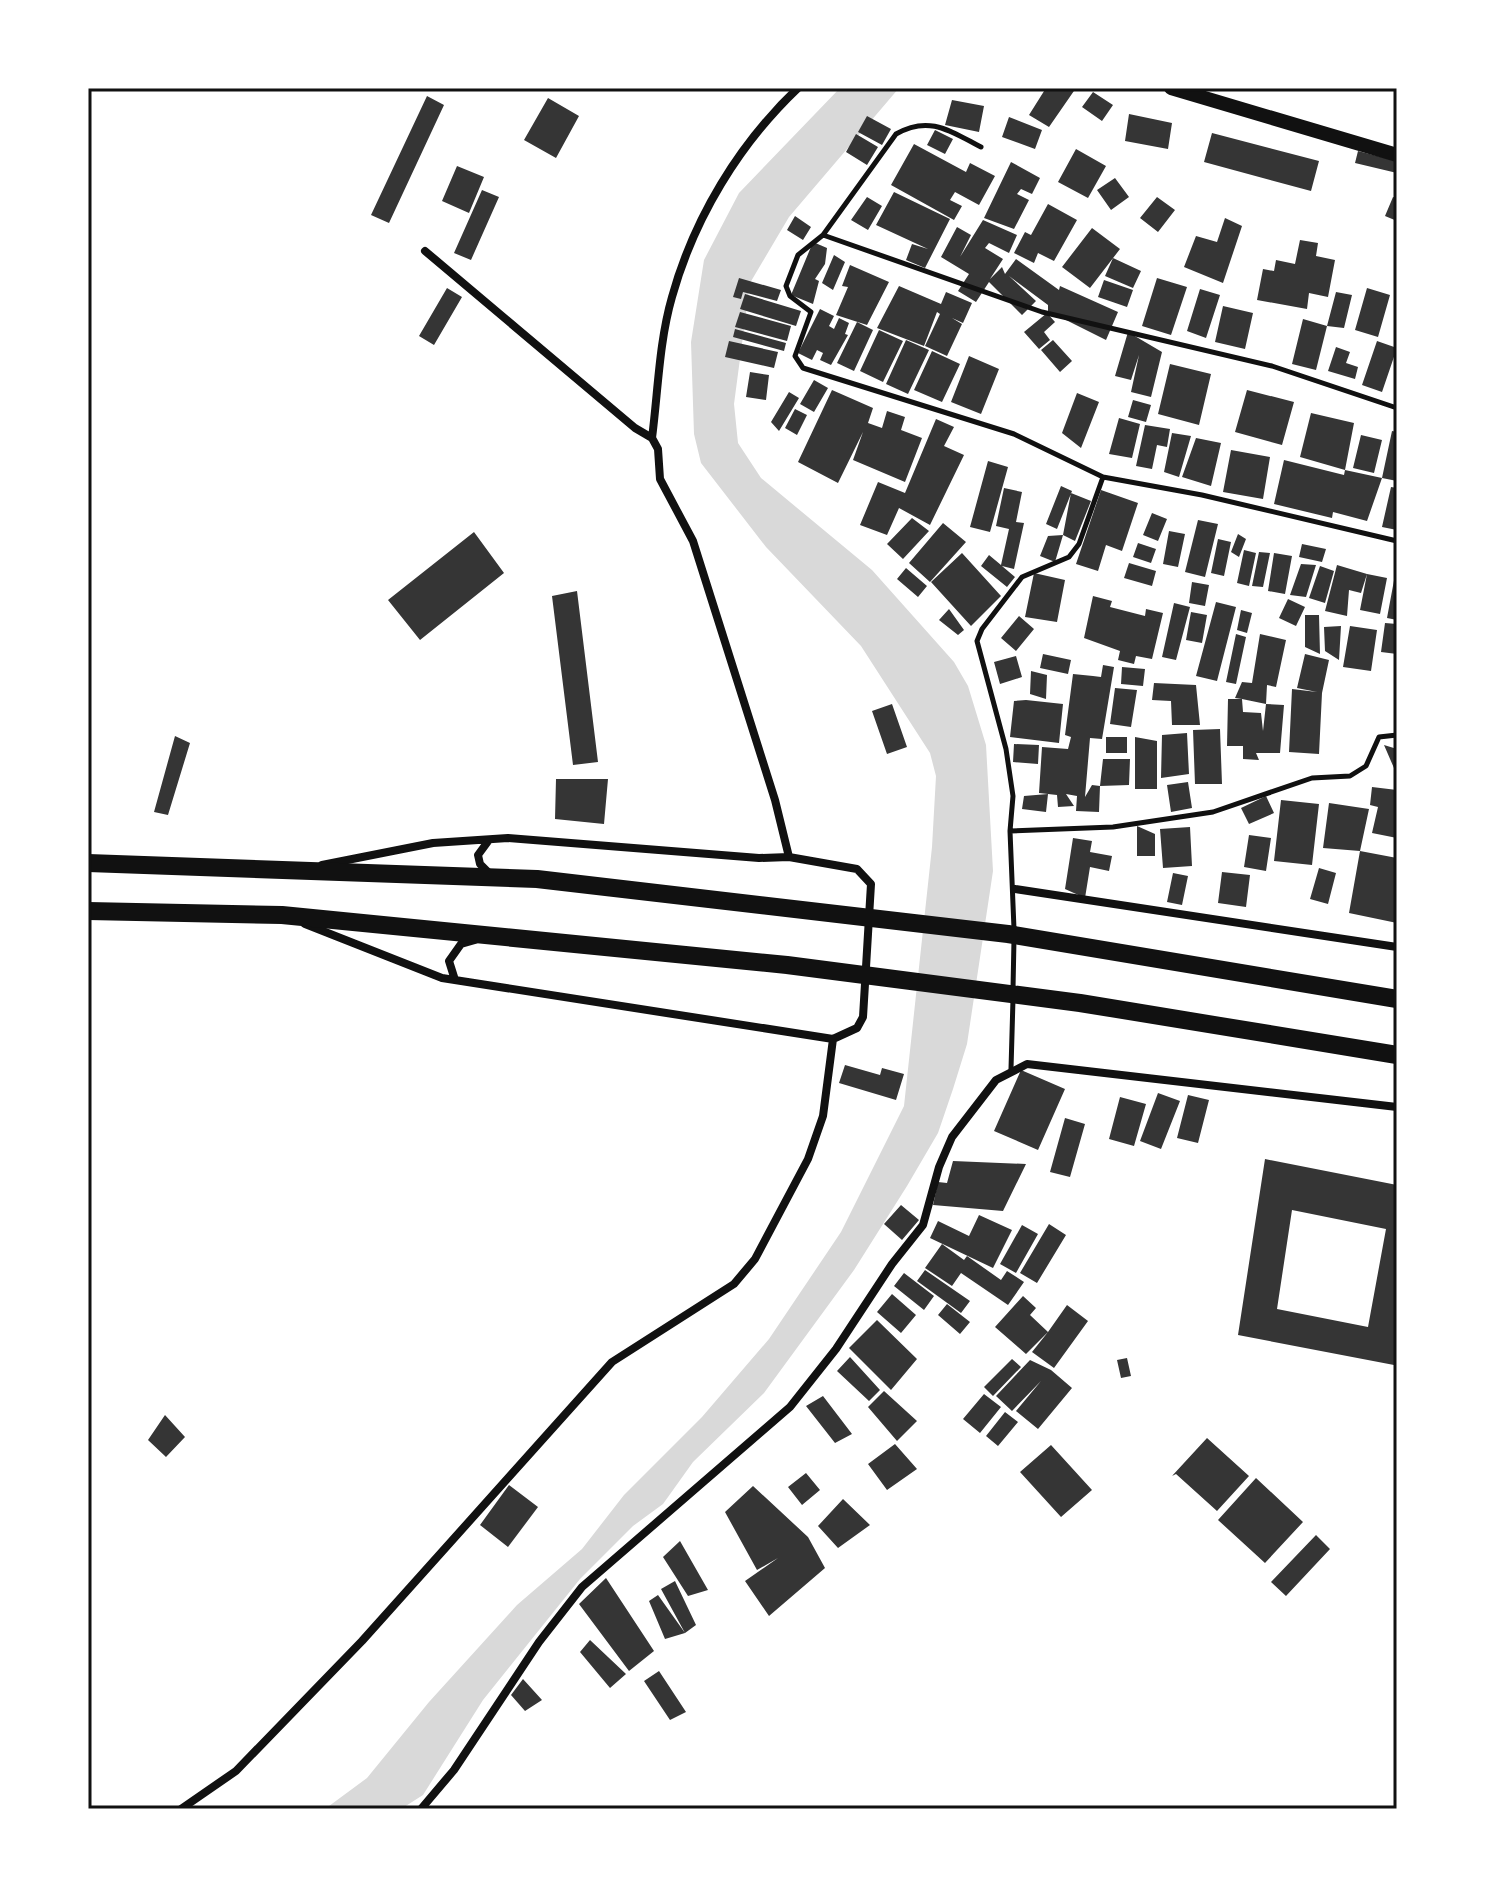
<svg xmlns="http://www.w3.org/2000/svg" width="1485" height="1897" viewBox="0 0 1485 1897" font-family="'Source Serif 4',serif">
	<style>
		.water { fill: #d9d9d9 }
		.building { fill: #353535; fill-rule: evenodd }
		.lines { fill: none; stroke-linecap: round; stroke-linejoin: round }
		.service { stroke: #111; stroke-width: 5 }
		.minor { stroke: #111; stroke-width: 8 }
		.tertiary { stroke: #111; stroke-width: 14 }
		.trunk { stroke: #111; stroke-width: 18 }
		.neatline { fill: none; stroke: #111; stroke-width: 3 }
	</style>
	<rect width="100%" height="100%" fill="#fff"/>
	<path class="water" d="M840,88H899L789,217L750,283L734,404L738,443L761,478L872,570L954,662L968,686L986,745L993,871L967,1044L953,1089L938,1133L907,1186L854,1270L764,1393L693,1462L663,1504L633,1526L580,1579L483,1700L423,1795L401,1809H325L367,1778L429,1702L517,1605L582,1549L624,1495L702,1417L769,1339L841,1232L904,1106L932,847L936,776L930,753L861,646L766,547L701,463L694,434L691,342L704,260L739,193Z"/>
	<path class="building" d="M1046,88H1076L1049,127L1029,115Z
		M1093,92L1113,105L1102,121L1082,107Z
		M427,96L444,105L389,223L371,215Z
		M548,98L579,116L556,158L524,140Z
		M952,100L984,106L979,132L945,125Z
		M1129,114L1172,123L1168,149L1125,141Z
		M867,116L891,129L882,145L858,132Z
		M1009,117L1042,130L1035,149L1002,137Z
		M935,130L953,139L945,154L927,145Z
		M1212,133L1319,161L1311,191L1204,162Z
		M856,134L878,147L867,165L846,152Z
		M914,144L966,172L970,163L995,176L979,205L955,192L950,200L962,206L954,220L891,185Z
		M1076,149L1106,166L1088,198L1058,182Z
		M1358,151L1397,161V173L1355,163Z
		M1011,162L1040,178L1032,194L1021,189L1017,194L1029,200L1014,229L984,218Z
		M457,166L484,177L469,213L442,201Z
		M1115,178L1129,197L1111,210L1097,190Z
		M482,190L499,197L471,260L454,253Z
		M894,192L950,219L925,268L906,260L912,244L928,249L876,225Z
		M867,197L882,206L868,230L851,220Z
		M1157,197L1175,210L1158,232L1140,218Z
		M1393,197L1397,198V221L1385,216Z
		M1048,204L1077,220L1054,261L1038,253L1034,263L1014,253L1025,232L1031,235Z
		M795,216L811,227L803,240L787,230Z
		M1225,218L1242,226L1223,283L1184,267L1196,236L1217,242Z
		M983,220L1017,235L1009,253L989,243L985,248L1003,259L990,279L1002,267L1005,274L1016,259L1059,290L1060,286L1118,312L1106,340L1048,311V305L1009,276L1036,301L1022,315L989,282L976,302L958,291L969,274L941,257L957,227L971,235L960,257Z
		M1092,228L1120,249L1090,288L1062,267Z
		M1300,240L1318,243L1316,256L1335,260L1328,297L1309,293L1307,309L1257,300L1263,269L1274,271L1276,260L1295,264Z
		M813,242L827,248L825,264L815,279L819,281L813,304L791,295Z
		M834,255L845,262L833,290L822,283Z
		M1113,258L1141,271L1133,288L1105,276Z
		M850,265L889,282L867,325L836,315L848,287L842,286Z
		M739,278L781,290L777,301L743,292L741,299L733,297Z
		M1157,278L1187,287L1171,335L1142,326Z
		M1104,280L1133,290L1127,307L1098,297Z
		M899,286L941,304L946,292L972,303L963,323L952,318L962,324L947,356L925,346L940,314L937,312L924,346L877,328Z
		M447,288L462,297L434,345L419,336Z
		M1367,288L1390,295L1378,337L1355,330Z
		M1200,289L1220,295L1206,338L1187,331Z
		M1336,292L1352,295L1344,328L1327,326L1316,370L1292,364L1303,319L1327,326Z
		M745,294L801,311L796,326L740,309Z
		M1223,306L1253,313L1245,349L1215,342Z
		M820,309L834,316L829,326L834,329L839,318L849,323L845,334L848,335L831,365L820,360L823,353L817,350L812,360L798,353Z
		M740,312L791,326L787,341L735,327Z
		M1047,313L1055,322L1044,332L1050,340L1039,349L1024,332Z
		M857,322L873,330L854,371L837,363Z
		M735,329L786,343L784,351L733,337Z
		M879,330L903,341L883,382L860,371Z
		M1128,332L1162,352L1151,397L1131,392L1139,355L1131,380L1115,376Z
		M906,340L929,350L908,394L886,384Z
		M1053,340L1072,361L1060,372L1041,350Z
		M729,341L778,352L774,368L725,357Z
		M1377,341L1397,348L1382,392L1362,385Z
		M1336,347L1350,352L1346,363L1358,367L1355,379L1328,371Z
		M932,351L960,364L942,402L914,390Z
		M969,356L999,369L981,414L951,402Z
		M1170,364L1211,374L1199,425L1158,414Z
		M750,372L769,375L766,400L746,397Z
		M814,380L828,388L814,412L800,404Z
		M832,390L873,408L868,423L882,428L887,411L905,417L901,430L922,438L905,482L853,460L863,432L838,483L798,462Z
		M1247,390L1294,402L1282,445L1235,432Z
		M789,392L799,398L779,431L771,422Z
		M1077,393L1099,402L1081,448L1062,433Z
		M1133,400L1151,405L1146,422L1128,417Z
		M795,409L807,415L797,435L785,428Z
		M1311,413L1354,423L1345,470L1382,478L1367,521L1333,512L1332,518L1274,504L1284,460L1344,475L1345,470L1300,457Z
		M1119,418L1140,424L1132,458L1109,454Z
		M936,419L954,427L944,446L964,455L930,525L899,508L887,535L860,525L878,482L905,493Z
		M1145,425L1170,429L1167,447L1157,445L1152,469L1136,466Z
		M1392,431L1397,432V481L1382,478Z
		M1172,433L1191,436L1179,477L1164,472Z
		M1361,435L1382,440L1374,473L1353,468Z
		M1196,438L1221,443L1211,486L1182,477Z
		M1231,450L1270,457L1263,499L1223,492Z
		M988,461L1008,467L990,532L970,527Z
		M1061,486L1072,491L1057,529L1046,524Z
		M1391,487L1397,488V530L1382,527Z
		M1004,488L1022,492L1016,522L1024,523L1014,569L1002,566L1015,577L1007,587L981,566L989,555L1001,565L1009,529L996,526Z
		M1101,490L1138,503L1122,551L1106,545L1098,571L1076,564Z
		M1071,493L1091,501L1075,541L1063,535L1055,562L1040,556L1048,536L1063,535Z
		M1152,513L1167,519L1158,541L1143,535Z
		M912,518L929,531L903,559L887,544Z
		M1198,520L1218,524L1205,577L1185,572Z
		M943,523L966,542L930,582L909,563Z
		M1169,531L1185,534L1178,567L1163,564Z
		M474,532L504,573L420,640L388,600Z
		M1238,534L1246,539L1239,557L1231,552Z
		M1218,539L1231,542L1224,576L1211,573Z
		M1138,543L1156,549L1151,563L1133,557Z
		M1302,544L1326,549L1322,562L1299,557Z
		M1244,550L1256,553L1249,586L1237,583Z
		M1259,552L1270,553L1263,587L1252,586Z
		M962,553L1001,596L971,626L931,582Z
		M1274,553L1292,556L1285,594L1268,591Z
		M1129,563L1156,571L1152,586L1124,578Z
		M1301,564L1316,565L1306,597L1290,595Z
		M1337,565L1367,574L1361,593L1349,590L1347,616L1325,611Z
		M1320,566L1334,571L1325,603L1309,598Z
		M906,568L927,586L918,597L897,579Z
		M1034,573L1065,580L1057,622L1025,617Z
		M1367,574L1387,578L1380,614L1360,610Z
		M1395,575L1397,576V620L1387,618Z
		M1192,582L1209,585L1205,606L1189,603Z
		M577,591L598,762L573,765L552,596Z
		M1093,596L1112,601L1110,607L1145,616L1146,609L1163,613L1152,659L1136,656L1134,664L1118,660L1120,651L1084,638Z
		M1288,599L1305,607L1296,626L1279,618Z
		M1216,602L1236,607L1217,681L1196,676Z
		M1174,603L1190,607L1176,660L1162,657Z
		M949,609L964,630L958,635L939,620Z
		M1241,610L1252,613L1247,633L1237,630Z
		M1191,612L1207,615L1202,643L1186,640Z
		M1305,615H1319L1320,654L1305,647Z
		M1019,616L1034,629L1016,651L1001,638Z
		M1385,623L1397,624V654L1381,652Z
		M1341,626L1339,660L1325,651L1324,627Z
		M1350,626L1377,630L1371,671L1343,667Z
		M1236,634L1246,637L1236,684L1226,682Z
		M1260,634L1286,640L1276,687L1267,685L1266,704L1242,699L1243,712L1261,713L1263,731L1266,704L1284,705L1280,753H1256L1259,760L1243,759V746H1227L1228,699H1242L1235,698L1242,682L1252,683Z
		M1043,654L1071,660L1068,674L1040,668Z
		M1305,654L1329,660L1322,693L1319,754L1289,752L1292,689L1317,692L1297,688Z
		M1016,656L1022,677L1000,684L994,662Z
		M1103,665L1114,667L1102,739L1090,738L1085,797L1092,785L1100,786L1099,812L1076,811L1077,796L1066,794L1074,806L1058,807L1057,795L1048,794L1046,812L1022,809L1024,796L1048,794L1039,793L1042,747L1068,749L1071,737L1065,735L1073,674L1093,676L1090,697L1093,676L1101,677Z
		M1122,667L1145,669L1143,686L1121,684Z
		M1031,671L1047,675L1046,699L1030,694Z
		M1154,683L1196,685L1200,725H1172L1171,701L1152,700Z
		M1115,688L1137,690L1131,727L1110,724Z
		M1026,700L1063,704L1059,743L1010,737L1014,701Z
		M892,704L907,747L887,754L872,711Z
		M1220,729L1222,784H1195L1193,730Z
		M1187,733L1189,774L1161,778L1162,735Z
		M175,736L190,743L168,815L154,812Z
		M1106,737H1127V753H1106Z
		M1135,737L1157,741V789H1135Z
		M1014,744L1039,745L1038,764L1013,762Z
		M1384,745L1397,749V775Z
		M1103,759H1130L1129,785L1100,786Z
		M556,779H608L604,824L555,819Z
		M1188,782L1192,808L1171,812L1167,785Z
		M1372,787L1397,790V838L1372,833L1378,807L1370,805Z
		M1266,796L1274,813L1249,824L1241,808Z
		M1281,800L1319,804L1312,865L1274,861Z
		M1329,803L1369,809L1360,851L1323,848Z
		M1137,826L1155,834V856H1137Z
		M1190,827L1192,866L1163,868L1160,829Z
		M1249,835L1271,838L1266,871L1244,867Z
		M1073,838L1092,841L1090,852L1112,856L1109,871L1090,867L1085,898L1065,889Z
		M1360,851L1397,858V923L1349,913Z
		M1319,868L1336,873L1328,904L1310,899Z
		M1222,872L1250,875L1246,907L1218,903Z
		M1173,873L1188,876L1182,905L1167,902Z
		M845,1065L880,1075L882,1068L904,1074L896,1100L839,1083Z
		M1021,1070L1065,1089L1038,1150L994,1131Z
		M1158,1093L1180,1101L1161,1149L1140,1141Z
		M1188,1095L1209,1100L1198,1143L1177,1138Z
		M1120,1097L1146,1104L1134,1146L1109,1139Z
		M1065,1118L1085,1124L1070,1177L1050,1172Z
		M1265,1159L1397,1185V1349L1394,1365L1238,1335ZM1292,1210L1386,1229L1368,1327L1277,1309Z
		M953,1161L1026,1164L1003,1211L933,1205L938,1182L947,1183Z
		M901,1205L919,1220L902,1240L884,1224Z
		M979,1215L1012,1230L993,1268L930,1238L938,1221L969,1236Z
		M1049,1224L1066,1235L1037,1283L1020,1273Z
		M1022,1225L1038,1234L1016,1273L1000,1264Z
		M942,1244L964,1260L967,1256L1001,1280L1007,1271L1024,1282L1008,1305L961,1273L952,1286L925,1268Z
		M925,1270L970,1301L961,1313L917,1281Z
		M904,1273L934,1296L924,1310L894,1286Z
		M892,1294L916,1315L901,1333L877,1312Z
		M1023,1296L1036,1308L1030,1315L1048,1332L1067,1305L1088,1321L1054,1368L1032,1352L1048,1332L1026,1354L995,1327Z
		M947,1304L970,1322L960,1334L938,1315Z
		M877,1320L917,1359L891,1390L849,1348Z
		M850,1357L880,1390L869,1401L837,1371Z
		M1127,1358L1131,1376L1121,1378L1117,1360Z
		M1012,1359L1021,1367L993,1396L984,1387Z
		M1030,1360L1051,1370L1072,1388L1038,1429L1016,1411L1041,1381L1012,1411L996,1396Z
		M884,1391L917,1421L897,1441L868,1407Z
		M984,1394L1001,1407L980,1433L963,1419Z
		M823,1396L852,1434L835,1443L806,1406Z
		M1005,1412L1018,1422L998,1446L986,1436Z
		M165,1415L185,1437L166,1457L148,1440Z
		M1207,1438L1249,1476L1217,1511L1176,1474L1172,1476Z
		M895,1444L917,1469L887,1490L868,1464Z
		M1051,1445L1092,1490L1061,1517L1020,1472Z
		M806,1473L820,1490L802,1505L788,1487Z
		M1256,1478L1303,1522L1265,1563L1218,1520Z
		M509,1485L538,1507L508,1547L480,1525Z
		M753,1486L808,1537L825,1568L769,1616L745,1581L778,1558L757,1570L725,1512Z
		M843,1499L870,1525L838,1548L818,1526Z
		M1316,1535L1330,1549L1286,1596L1271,1582Z
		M680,1541L708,1590L688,1596L663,1557Z
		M606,1578L654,1651L629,1671L579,1604Z
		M675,1581L696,1625L685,1633L665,1639L649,1601L658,1595L685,1633L661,1589Z
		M590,1640L626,1674L610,1688L580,1652Z
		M659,1671L686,1712L670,1720L644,1681Z
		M523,1679L542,1700L525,1711L511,1695Z"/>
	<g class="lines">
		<path class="service" d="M981,147C950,131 929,115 896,134L823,235L798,255L786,286L790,296L811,312L795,356L803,368L1014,434L1103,477L1202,495L1397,541
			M823,235L1042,312L1272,366L1397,408
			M1010,831L1113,827L1213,812L1312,778L1350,776L1366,766L1379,737L1397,735
			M1014,929L1010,831L1013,796L1006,749L977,641L982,629L1022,577L1069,557L1079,544L1103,477
			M1013,989L1014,939
			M1011,1069L1013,999"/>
		<path class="minor" d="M652,438C658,392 659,342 672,297C694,218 739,144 798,88
			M489,840L478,855L480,864L490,874
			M789,857L857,869L871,884L863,1017L857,1028L833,1039
			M322,865L433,843L508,838L759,858L789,857L775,800L693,541L660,479L658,449L652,438L635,428L425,251
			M1015,889L1397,947
			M455,980L449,961L461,944L475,940
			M181,1809L236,1771L362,1641L612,1362L734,1284L755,1259L808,1159L823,1116L833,1039L442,978L305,924
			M421,1809L454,1770L539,1642L582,1587L790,1407L836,1349L892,1264L923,1225L939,1167L952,1137L996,1080L1027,1064L1397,1107"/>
		<path class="tertiary" d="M1171,88L1397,155"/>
		<path class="trunk" d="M88,863L537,879L1008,934L1397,999
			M88,911L282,915L787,965L1080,1003L1397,1055"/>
	</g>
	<rect width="1485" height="1897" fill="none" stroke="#ffffff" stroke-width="180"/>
	<rect x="90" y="90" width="1305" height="1717" class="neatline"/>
</svg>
